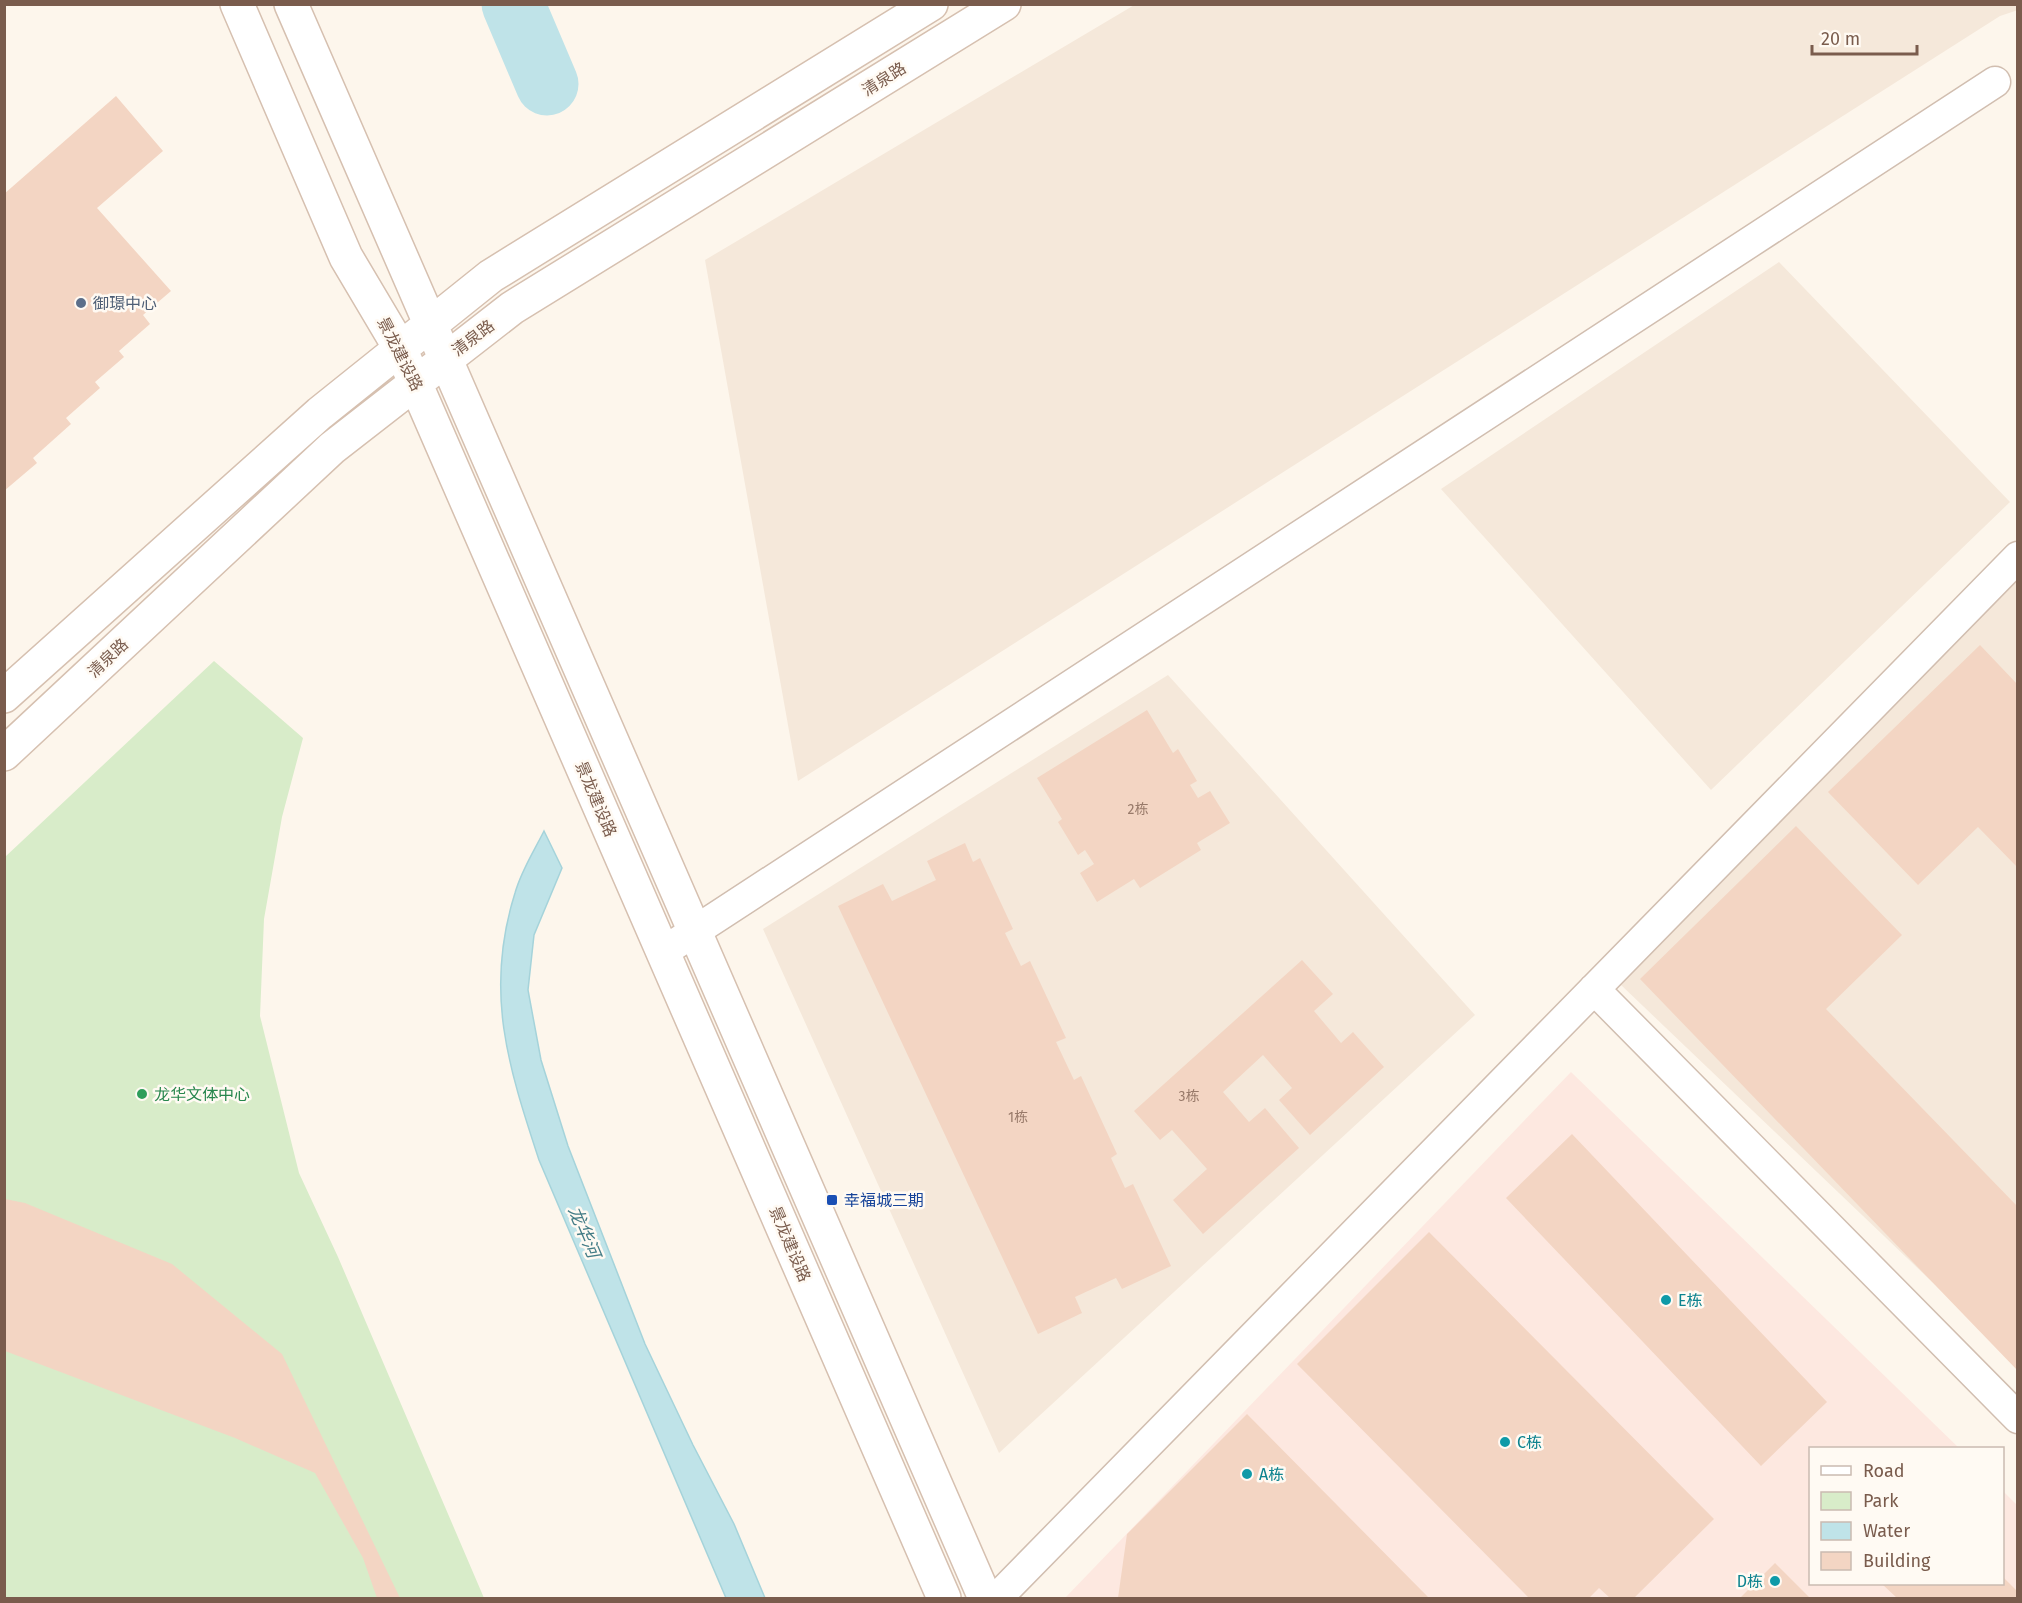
<svg xmlns="http://www.w3.org/2000/svg" width="2022" height="1603" viewBox="0 0 2022 1603" font-family="'Fira Sans','Noto Sans SC',sans-serif">
	<style>
		.residential { fill: #f5e8da }
		.commercial { fill: #fde8e0 }
		.green { fill: #d8ecc9 }
		.water { fill: #bfe3e8; stroke: #a5d3da; stroke-width: 1.5 }
		.lines { fill: none; stroke-linecap: round; stroke-linejoin: round }
		.river { stroke: #bfe3e8; stroke-width: 63 }
		.building { fill: #f3d5c3 }
		.minor-casing { stroke: #d1beb0; stroke-width: 33 }
		.secondary-casing { stroke: #d6c0b0; stroke-width: 36 }
		.minor { stroke: #fff; stroke-width: 30 }
		.secondary { stroke: #fff; stroke-width: 33 }
		.service-dot { fill: #5c6f8a; stroke: #fffaf3; stroke-width: 2 }
		.leisure-dot { fill: #2e9e5b; stroke: #fffaf3; stroke-width: 2 }
		.transit-dot { fill: #1a4fb4; stroke: #fffaf3; stroke-width: 2 }
		.culture-dot { fill: #0f9aa8; stroke: #fffaf3; stroke-width: 2 }
		.labels { text-anchor: middle; dominant-baseline: central; stroke-width: 5; stroke-linejoin: round; paint-order: stroke }
		.number-label { font-size: 14px; fill: #987a6a }
		.street-label { font-size: 16px; fill: #7a5c4d; stroke: #fffaf3 }
		.service-label { font-size: 16px; fill: #4e5e75; stroke: #fffaf3; text-anchor: start }
		.leisure-label { font-size: 16px; fill: #27864d; stroke: #fffaf3; text-anchor: start }
		.transit-label { font-size: 16px; fill: #164399; stroke: #fffaf3; text-anchor: start }
		.culture-label { font-size: 16px; fill: #0d838f; stroke: #fffaf3; text-anchor: start }
		.water-label { font-size: 18px; font-style: italic; fill: #437c86; stroke: #fffaf3 }
	</style>
	<rect width="100%" height="100%" fill="#fdf6ec"/>
	<path class="residential" d="M1136,4H2017L2018,10L2000,16L798,781L705,260Z
		M1779,262L2010,502L1711,790L1441,489Z
		M2017,563V1363L1621,985Z
		M1168,675L1475,1015L999,1453L763,929Z"/>
	<path class="commercial" d="M1571,1072L1959,1448H1810V1584H2002L2003,1491L2017,1505V1598H1065Z"/>
	<path class="green" d="M214,661L303,738L282,817L264,919L260,1016L299,1173L338,1257L484,1598H5V857Z"/>
	<path class="water" d="M544,831L562,868L534,935L528,990L541,1060L568,1146L645,1344L693,1445L734,1524L765,1598H726L539,1160C508,1066 484,991 515,893C521,871 534,851 544,831Z"/>
	<g class="lines">
		<path class="river" d="M513,4L547,84"/>
	</g>
	<path class="building" d="M116,96L163,151L97,208L171,291L143,315L150,324L119,351L124,357L95,382L100,388L66,418L71,424L33,458L37,463L4,491V194Z
		M1980,645L2018,685V868L1978,827L1918,885L1828,792Z
		M1147,710L1173,753L1178,749L1197,781L1190,785L1198,798L1210,791L1230,823L1197,843L1201,850L1140,888L1134,879L1097,902L1080,873L1094,864L1085,850L1078,855L1058,822L1062,819L1037,778Z
		M1796,826L1902,935L1826,1009L2018,1207V1371L1640,979Z
		M965,843L973,862L980,858L1013,929L1005,933L1021,966L1030,961L1066,1038L1056,1042L1074,1080L1081,1076L1117,1154L1111,1158L1125,1188L1133,1184L1171,1266L1122,1289L1116,1278L1075,1297L1082,1313L1038,1334L838,906L883,884L892,901L936,880L927,861Z
		M1302,960L1333,994L1314,1011L1341,1043L1353,1032L1384,1067L1310,1135L1279,1100L1292,1088L1263,1055L1223,1092L1249,1122L1265,1108L1299,1148L1203,1234L1173,1200L1207,1169L1172,1130L1160,1140L1134,1111Z
		M1572,1134L1827,1402L1761,1466L1506,1198Z
		M5,1199L25,1203L172,1264L282,1354L400,1598H377L363,1558L315,1473L235,1438L5,1351Z
		M1429,1232L1714,1519L1634,1598H1610L1599,1588L1589,1598H1529L1297,1364Z
		M1247,1414L1429,1598H1118L1127,1534Z
		M1775,1563L1810,1598H1740Z
		M2002,1576L2018,1592V1598H1897L1882,1584H2002Z"/>
	<g class="lines">
		<g class="minor-casing">
			<path id="minor" d="M663,952L1995,82
				M1594,989L2018,1418
				M997,1598L2018,557"/>
		</g>
		<g class="secondary-casing">
			<path id="secondary" d="M237,4L346,257L400,348L944,1598
				M291,4L985,1598
				M4,696L320,413L491,276L931,4
				M4,754L332,448L512,308L1004,4"/>
		</g>
		<use href="#minor" class="minor"/>
		<use href="#secondary" class="secondary"/>
	</g>
	<circle class="service-dot" cx="81" cy="303" r="6"/>
	<circle class="leisure-dot" cx="142" cy="1094" r="6"/>
	<rect class="transit-dot" x="826" y="1194" width="12" height="12" rx="3"/>
	<g class="culture-dot">
		<circle cx="1666" cy="1300" r="6"/>
		<circle cx="1505" cy="1442" r="6"/>
		<circle cx="1247" cy="1474" r="6"/>
		<circle cx="1775" cy="1581" r="6"/>
	</g>
	<g class="labels">
		<g class="number-label">
			<text x="1138" y="809">2栋</text>
			<text x="1189" y="1096">3栋</text>
			<text x="1018" y="1117">1栋</text>
		</g>
		<g class="street-label">
			<text transform="translate(884 79) rotate(-32)">清泉路</text>
			<text transform="translate(473 338) rotate(-37)">清泉路</text>
			<text transform="translate(400 354) rotate(63)">景龙建设路</text>
			<text transform="translate(108 658) rotate(-43)">清泉路</text>
			<text transform="translate(596 799) rotate(67)">景龙建设路</text>
			<text transform="translate(790 1244) rotate(67)">景龙建设路</text>
		</g>
		<g class="service-label">
			<text x="93" y="303">御璟中心</text>
		</g>
		<g class="leisure-label">
			<text x="154" y="1094">龙华文体中心</text>
		</g>
		<g class="transit-label">
			<text x="844" y="1200">幸福城三期</text>
		</g>
		<g class="culture-label">
			<text x="1678" y="1300">E栋</text>
			<text x="1517" y="1442">C栋</text>
			<text x="1259" y="1474">A栋</text>
			<text x="1763" y="1581" text-anchor="end">D栋</text>
		</g>
		<g class="water-label">
			<text transform="translate(584 1232) rotate(67)">龙华河</text>
		</g>
	</g>
	<rect width="2022" height="1603" fill="none" stroke="#7a5c4d" stroke-width="12"/>
	<rect x="1809" y="1447" width="195" height="138" fill="#fffaf3" stroke="#cabbb1" stroke-width="1.5"/>
	<rect x="1821" y="1466" width="30" height="9" fill="#ffffff" stroke="#cabbb1" stroke-width="1.5"/>
	<text x="1863" y="1477" font-size="18" fill="#7a5c4d">Road</text>
	<rect x="1821" y="1492" width="30" height="18" fill="#d8ecc9" stroke="#cabbb1" stroke-width="1.5"/>
	<text x="1863" y="1507" font-size="18" fill="#7a5c4d">Park</text>
	<rect x="1821" y="1522" width="30" height="18" fill="#bfe3e8" stroke="#cabbb1" stroke-width="1.5"/>
	<text x="1863" y="1537" font-size="18" fill="#7a5c4d">Water</text>
	<rect x="1821" y="1552" width="30" height="18" fill="#f3d5c3" stroke="#cabbb1" stroke-width="1.5"/>
	<text x="1863" y="1567" font-size="18" fill="#7a5c4d">Building</text>
	<path d="M1812 45v9h105v-9" fill="none" stroke="#7a5c4d" stroke-width="3"/>
	<text x="1821" y="45" font-size="18" fill="#7a5c4d" stroke="#fffaf3" stroke-width="4.5" paint-order="stroke">20 m</text>
</svg>
